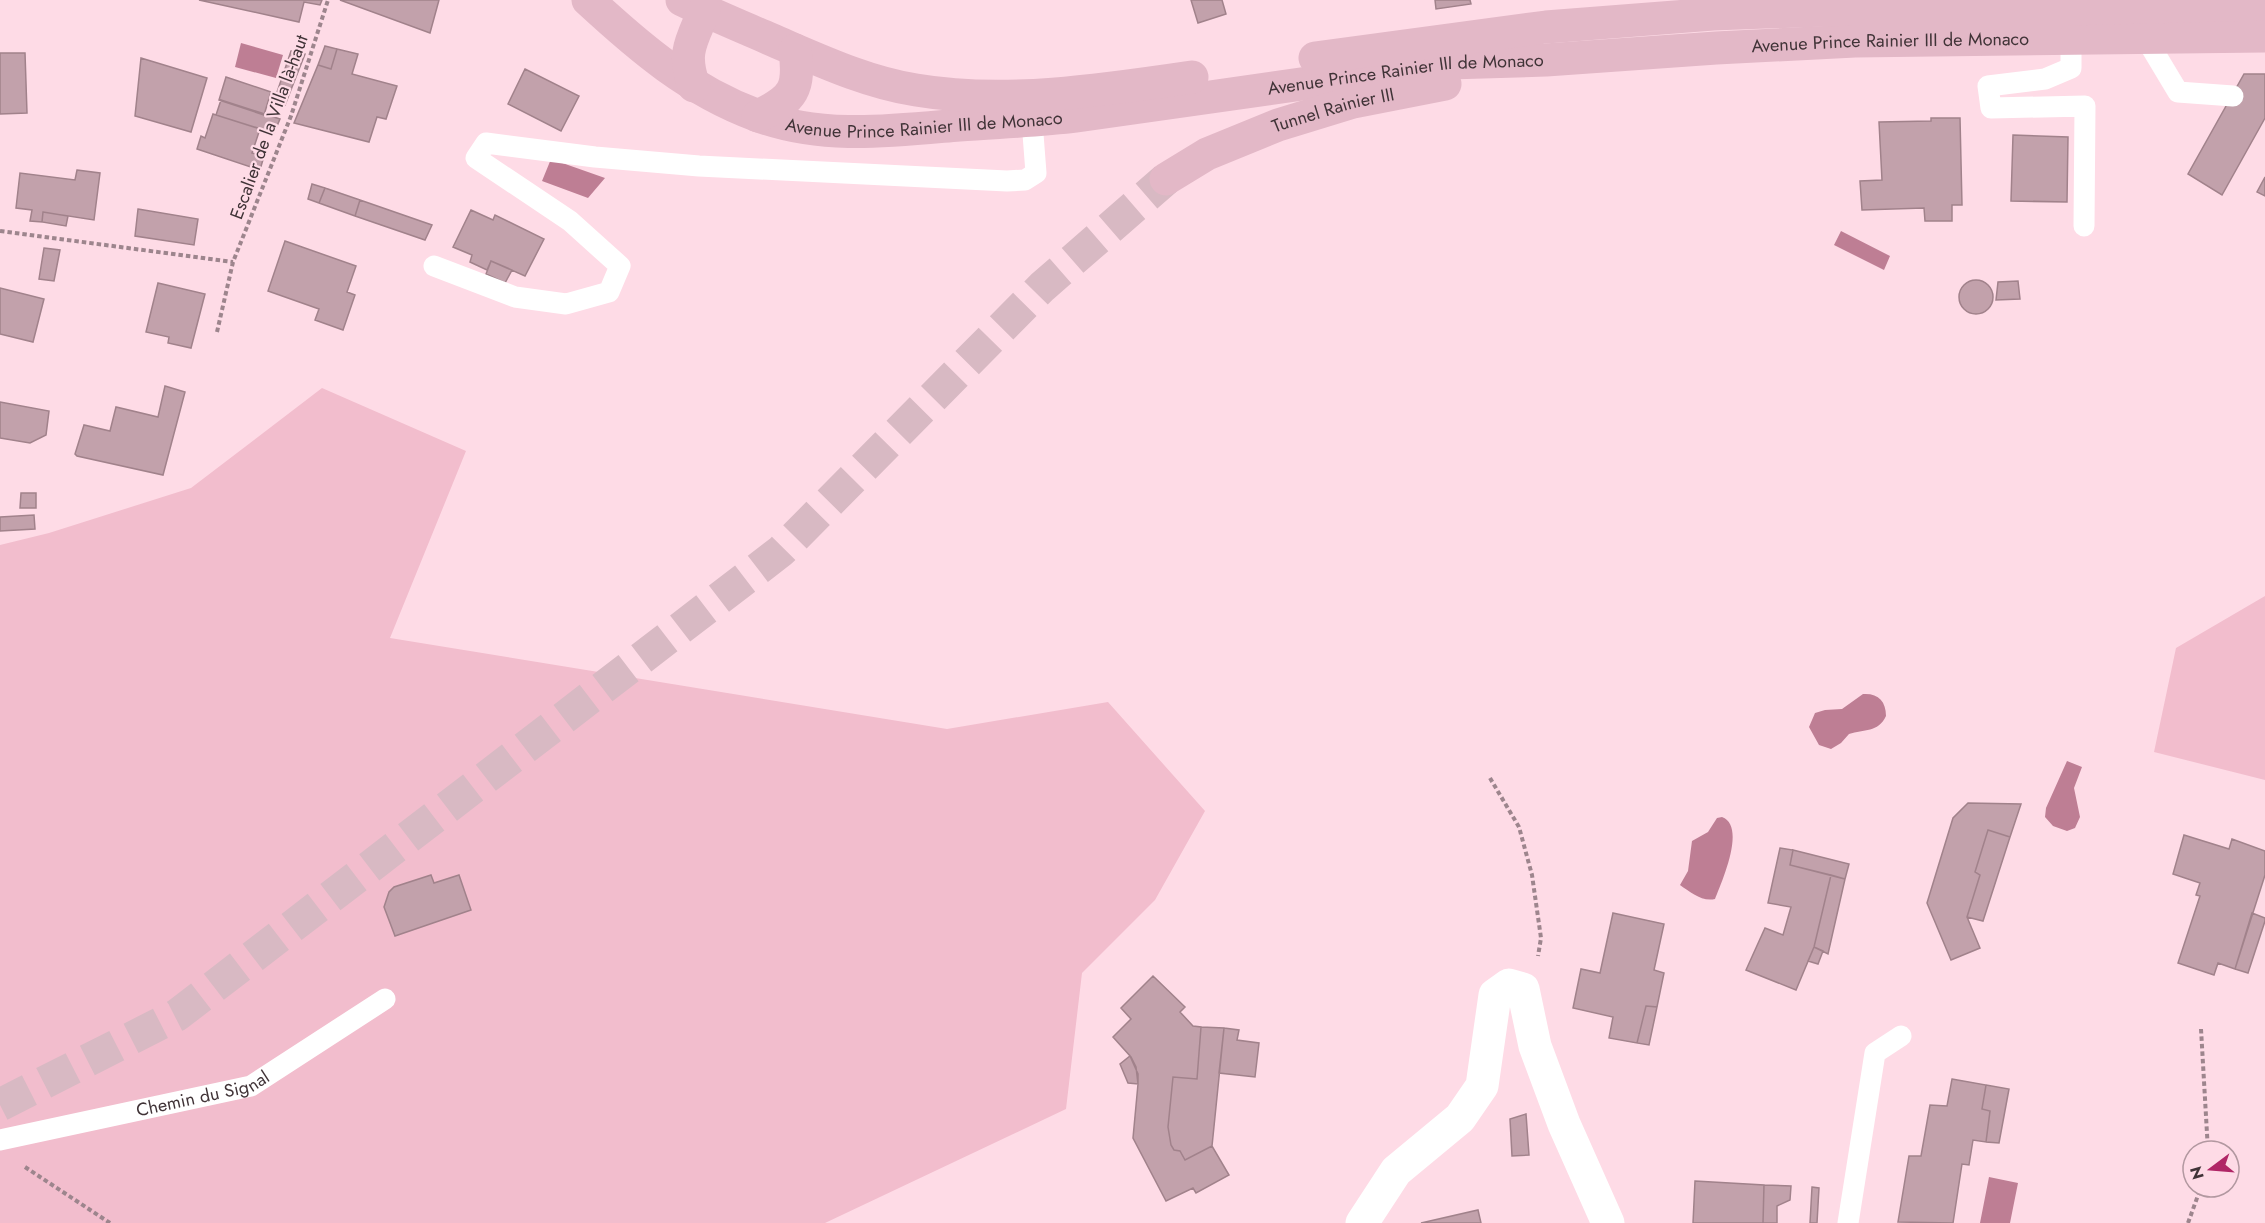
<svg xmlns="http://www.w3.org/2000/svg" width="2265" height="1223" viewBox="0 0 2265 1223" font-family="Jost,sans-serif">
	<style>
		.green { fill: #f2bdcd }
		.water { fill: #be7e94 }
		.building { fill: #c2a1ab; stroke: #a1828b; stroke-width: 1.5 }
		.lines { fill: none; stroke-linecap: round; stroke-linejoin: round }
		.primary-tunnel { stroke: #d8b9c3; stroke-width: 33; stroke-dasharray: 33 16; stroke-linecap: butt }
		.path { stroke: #9d858d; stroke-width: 4; stroke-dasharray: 4.5 3; stroke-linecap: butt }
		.lane { stroke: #fff; stroke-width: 21 }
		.street { stroke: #fff; stroke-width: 33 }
		.primary { stroke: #e3b8c7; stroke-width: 33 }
		.labels { text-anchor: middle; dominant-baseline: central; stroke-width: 4.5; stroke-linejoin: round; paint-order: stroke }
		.street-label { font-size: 18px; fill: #403337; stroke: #fedbe6 }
	</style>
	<rect width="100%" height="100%" fill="#fedbe6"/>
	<path class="green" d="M322,388L466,451L390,638L947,729L1108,702L1205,811L1155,900L1082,973L1066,1109L825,1223H0V545L49,533L191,488Z
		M2265,596V780L2154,752L2176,648Z"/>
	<path class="water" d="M241,43L283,55L276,78L235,67Z
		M551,159L605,178L588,198L542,181Z
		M1841,231L1890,256L1884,270L1834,245Z
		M1863,694C1878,693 1886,701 1886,716C1878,733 1864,729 1849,734L1841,743L1831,749L1819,745L1809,727L1815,713L1825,710L1842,709Z
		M2067,761L2082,767L2074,788L2080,817L2075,828L2067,831L2053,826L2045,817L2046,808Z
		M1722,817C1747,826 1721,883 1715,899C1702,902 1690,892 1680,885L1688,871L1692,841L1708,832L1717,818Z
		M1989,1177L2018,1183L2010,1223H1980Z"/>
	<path class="building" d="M199,0H322L320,5L304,2L299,22Z
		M340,0H439L430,33Z
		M1191,0H1222L1226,14L1198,23Z
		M1435,0H1470L1471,4L1436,9Z
		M325,46L337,49L331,69L318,65Z
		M337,49L358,54L352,74L397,86L386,119L377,117L369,142L294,123L318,65L331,69Z
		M291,51L305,54L285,105L274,101Z
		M0,53H25L27,113L0,114Z
		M141,58L207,78L191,132L135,116Z
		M525,69L579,96L561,131L508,104Z
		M2244,74H2265V118L2222,195L2188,174Z
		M226,77L271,92L264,115L219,100Z
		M221,100L280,119L274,133L216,115Z
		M213,114L260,129L252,153L264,156L260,170L197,149L201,136L205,138Z
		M1931,118H1960L1962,205H1952V221H1925L1924,208L1862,210L1860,181L1882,180L1879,122L1931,121Z
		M2013,135L2068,137L2067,202L2011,201Z
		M77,170L100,173L94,220L43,212L42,222L30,221L32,210L16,208L20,173L75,180Z
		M2265,177V196L2257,192Z
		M312,184L325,188L319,203L308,199Z
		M325,188L360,200L355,216L319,203Z
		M360,200L432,225L425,240L355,216Z
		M138,209L198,219L194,245L135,236Z
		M471,210L493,220L495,215L544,239L525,276L491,261L487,270L470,262L472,255L453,247Z
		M43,212L68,216L66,226L42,222Z
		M285,241L356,266L347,292L355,295L343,330L315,320L319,309L268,291Z
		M44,248L60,250L54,281L39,279Z
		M491,261L512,270L505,283L486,274Z
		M1959 297a17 17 0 1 1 34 0a17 17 0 1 1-34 0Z
		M2018,281L2020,299L1996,300L1998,282Z
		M158,283L205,294L191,348L168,343L169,337L146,332Z
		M0,288L44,299L33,342L0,334Z
		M165,386L185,392L163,475L77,456L75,454L84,425L110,431L116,407L158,417Z
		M0,402L49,411L46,435L30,443L0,438Z
		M21,493H36V508H20Z
		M34,515L35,529L0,531V517Z
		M1968,803L2021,804L2010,837L1988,830L1975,872L1980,875L1967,917L1980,948L1951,960L1927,903L1953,818Z
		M1988,830L2010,837L1983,921L1967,917L1980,875L1975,872Z
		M2184,835L2229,849L2232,839L2265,851V875L2235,969L2218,963L2214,975L2178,963L2200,896L2196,895L2200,883L2173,874Z
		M1780,848L1793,850L1790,865L1831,875L1814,947L1796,990L1746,970L1765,928L1783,935L1791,907L1768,903Z
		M1793,850L1849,864L1845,879L1790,865Z
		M431,875L434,883L459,875L471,910L395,936L384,907L389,892L394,887Z
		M1831,875L1845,879L1828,954L1814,947Z
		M1613,913L1664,924L1654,970L1664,973L1657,1007L1646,1006L1637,1043L1609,1038L1613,1017L1573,1008L1581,969L1600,973Z
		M2252,913L2265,918V921L2248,973L2235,969Z
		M1814,947L1823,951L1818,964L1808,961Z
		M1153,976L1185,1007L1180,1012L1193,1026L1201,1027L1197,1079L1173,1077L1168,1127L1171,1145L1174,1150L1180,1151L1185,1160L1212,1146L1229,1175L1196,1193L1193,1188L1166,1201L1133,1138L1138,1084L1136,1067L1131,1057L1113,1037L1131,1019L1121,1008Z
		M1646,1006L1657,1007L1649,1045L1637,1043Z
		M1201,1027L1224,1028L1212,1146L1185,1160L1180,1151L1174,1150L1171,1145L1168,1127L1173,1077L1197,1079Z
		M1224,1028L1239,1030L1237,1040L1259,1043L1255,1077L1219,1073Z
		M1130,1056L1138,1074V1084L1128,1083L1120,1064Z
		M1952,1079L1986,1085L1982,1109L1990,1111L1986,1142L1973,1140L1969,1165L1962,1164L1953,1223L1898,1222L1909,1156H1921L1930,1105L1947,1106Z
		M1986,1085L2009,1089L1999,1143L1986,1142L1990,1111L1982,1109Z
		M1526,1114L1529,1155L1512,1156L1510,1119Z
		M1695,1181L1764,1185L1763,1223H1693Z
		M1764,1185L1791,1186L1790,1200L1777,1206V1223H1763Z
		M1812,1187L1819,1188L1817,1223H1810Z
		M1478,1210L1481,1223H1421Z"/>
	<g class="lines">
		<path class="primary-tunnel" d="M0,1105L177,1015L781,551L1042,287L1166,179"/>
		<path class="path" d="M0,231L233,262
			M217,332L233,262L291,116L328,0
			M1490,778L1519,827L1532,875L1541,938L1538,956
			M2201,1029L2208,1151
			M25,1167L110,1223
			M2188,1223L2201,1187"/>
		<g class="lane">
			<path d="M2145,37L2178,92L2233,96"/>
			<path d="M2071,38V68L2045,79L1988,86L1991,108L2085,106L2084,226"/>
			<path d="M434,266L515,297L566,304L609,292L620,266L570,221L476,158L486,143L595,157L699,166L1007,181L1025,180L1036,173L1032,121"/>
			<path id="s1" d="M0,1140L251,1086L385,999"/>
			<path d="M1848,1223L1875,1053L1901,1036"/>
		</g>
		<path class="street" d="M1362,1223L1396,1171L1460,1118L1482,1086L1495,995L1509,985L1523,989L1535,1046L1564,1124L1608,1223"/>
		<g class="primary">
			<path id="s2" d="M588,0C640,48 689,90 756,115C821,140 891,131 959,125C998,122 1038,121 1077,116L1449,63L1546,60L1716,48L1855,41L2265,36"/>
			<path d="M682,0C711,14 740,26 770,39C817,59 865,82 916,90C1004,105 1104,90 1192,77"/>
			<path d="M1315,58L1546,27L1713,14L1852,9H2069L2265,4"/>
			<path d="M694,86C682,53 691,42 704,11"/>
			<path d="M758,116C794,99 800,89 795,50"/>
			<path id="s3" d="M1166,179L1207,154L1278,125L1353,102L1445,84"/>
		</g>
	</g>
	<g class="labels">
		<g class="street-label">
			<text stroke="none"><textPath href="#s2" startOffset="1346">Avenue Prince Rainier III de Monaco</textPath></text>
			<text stroke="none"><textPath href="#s2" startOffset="860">Avenue Prince Rainier III de Monaco</textPath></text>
			<text stroke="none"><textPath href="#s3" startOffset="182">Tunnel Rainier III</textPath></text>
			<text stroke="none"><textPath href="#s2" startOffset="375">Avenue Prince Rainier III de Monaco</textPath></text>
			<text transform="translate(269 127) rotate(-70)">Escalier de la Villa là-haut</text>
			<text stroke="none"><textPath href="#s1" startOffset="208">Chemin du Signal</textPath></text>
		</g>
	</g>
	<g transform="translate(2211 1169) rotate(254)"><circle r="28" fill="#fedbe6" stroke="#b298a0" stroke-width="1.5"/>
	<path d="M0-4.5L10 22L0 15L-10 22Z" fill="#b02666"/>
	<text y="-9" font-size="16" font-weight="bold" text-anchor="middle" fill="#403337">N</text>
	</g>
</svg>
